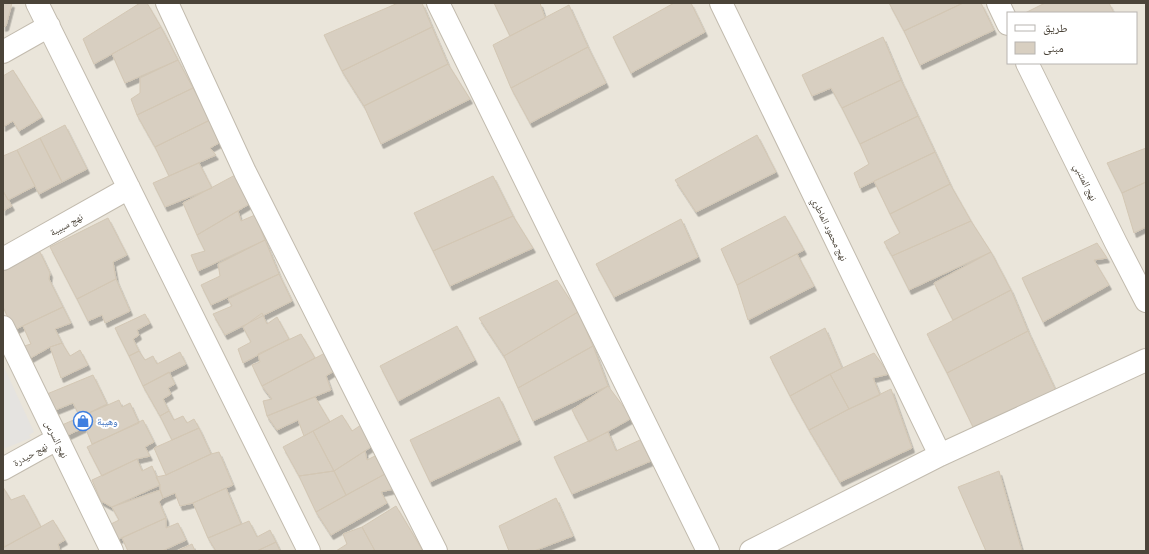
<svg xmlns="http://www.w3.org/2000/svg" width="1149" height="554" viewBox="0 0 1149 554" font-family="Commissioner,'Noto Naskh Arabic',sans-serif">
	<style>
		.residential { fill: #eae5da; fill-rule: evenodd }
		.parking { fill: #e5e3e0 }
		.building { fill: #d8cfc1; stroke: #d3c7b4; filter: url(#shadow) }
		.lines { fill: none; stroke-linecap: round; stroke-linejoin: round }
		.street-casing { stroke: #c2bbae; stroke-width: 24 }
		.street { stroke: #fff; stroke-width: 22 }
		.labels { text-anchor: middle; dominant-baseline: central; stroke-width: 4; stroke-linejoin: round; paint-order: stroke }
		.street-label { font-size: 10px; fill: #4b4439; stroke: #fff }
		.shop-label { font-size: 10px; fill: #366cbe; stroke: #fff; text-anchor: start }
	</style>
	<defs>
		<filter id="shadow"><feDropShadow dx="2.5" dy="4.5" stdDeviation="0" flood-color="#0004"/></filter>
	</defs>
	<rect width="100%" height="100%" fill="#f6f3ec"/>
	<path class="residential" d="M3,3H1146V551H3ZM1008,13H1136V63H1008Z"/>
	<path class="parking" d="M3,365L34,432L29,435L31,438L3,449Z"/>
	<path class="building" d="M3,3H12L6,26L3,27Z
		M140,3H147L161,27L94,64L83,39Z
		M398,3H422L432,27L342,71L324,35Z
		M494,3H540L545,18L510,36Z
		M674,3H691L705,32L631,73L613,37Z
		M889,3H963L904,31Z
		M963,3H981L994,30L920,65L904,31Z
		M1045,3H1109L1114,13H1025Z
		M569,5L588,47L511,88L493,45Z
		M161,27L178,60L125,83L112,54Z
		M432,27L448,64L364,106L342,71Z
		M883,37L901,80L842,108L831,88L812,96L802,75Z
		M588,47L606,83L530,123L511,88Z
		M178,60L193,88L137,115L131,99L140,93V78Z
		M448,64L470,99L381,144L364,106Z
		M13,70L42,117L19,131L13,121L3,127V76Z
		M901,80L918,116L860,144L842,108Z
		M193,88L210,120L155,147L137,115Z
		M918,116L935,152L860,188L854,173L869,164L860,144Z
		M210,120L219,143L210,148L216,155L169,176L155,147Z
		M65,125L87,169L62,182L40,138Z
		M757,135L776,172L696,212L675,180Z
		M40,138L62,182L39,194L17,150Z
		M1146,148V182L1122,193L1107,163Z
		M17,150L35,186L8,200L3,191V156Z
		M935,152L950,184L890,214L874,181Z
		M199,163L212,188L165,207L153,183Z
		M237,174L251,203L197,235L183,203Z
		M493,176L513,216L433,251L414,213Z
		M1146,182V227L1134,233L1122,193Z
		M950,184L971,221L892,256L884,242L900,233L890,214Z
		M3,191L12,206L3,211Z
		M238,211L241,221L255,215L265,240L198,271L191,255L205,251L197,235Z
		M513,216L533,248L450,286L433,251Z
		M785,216L804,250L737,285L721,249Z
		M108,218L127,255L113,262L116,279L77,299L50,247Z
		M681,219L698,257L614,297L596,264Z
		M971,221L991,252L909,290L892,256Z
		M265,240L279,274L211,305L201,285L220,276L218,264Z
		M1097,243L1107,258L1094,260L1109,285L1043,322L1022,278Z
		M39,250L50,273L49,279L63,307L14,330L3,307V268Z
		M991,252L1011,290L953,320L934,283Z
		M797,254L814,286L748,320L737,285Z
		M279,274L292,301L225,335L213,314L232,306L228,299Z
		M116,279L130,311L105,323L102,315L88,321L77,299Z
		M557,280L578,312L504,356L479,318Z
		M1011,290L1028,331L947,373L927,334Z
		M63,307L71,323L55,329L62,343L50,347L27,360L21,347L31,344L23,326Z
		M578,312L593,346L518,388L504,356Z
		M262,313L267,324L277,317L289,339L243,363L238,349L251,342L243,327Z
		M145,314L150,323L137,330L139,335L133,339L139,351L129,356L115,328Z
		M457,326L475,360L398,401L380,366Z
		M825,328L842,368L790,396L770,357Z
		M1028,331L1056,391L973,427L947,373Z
		M301,334L315,358L262,386L252,365L260,362L258,354Z
		M62,343L70,356L80,350L88,365L61,378L50,347Z
		M593,346L608,386L533,421L518,388Z
		M139,351L145,360L153,356L157,364L180,352L186,364L143,386L129,356Z
		M325,353L334,371L326,376L331,390L267,416L263,401L272,399L262,386Z
		M874,353L889,374L873,378L880,395L849,409L830,374Z
		M169,372L175,384L168,388L171,394L163,399L169,411L160,416L143,386Z
		M830,374L849,409L809,430L790,396Z
		M93,375L107,404L80,417L73,403L53,411L47,394Z
		M608,386L632,418L589,442L572,410Z
		M891,389L912,448L840,482L809,430L849,409Z
		M315,397L330,422L304,436L298,420L277,430L267,416Z
		M499,397L519,440L430,482L410,440Z
		M119,400L122,407L130,403L139,423L92,444L85,427L66,436L62,425Z
		M169,411L174,420L183,416L187,423L194,419L199,428L172,440L160,416Z
		M342,415L352,431L361,425L374,445L334,471L313,431Z
		M143,420L154,442L145,447L150,456L137,459L102,476L87,447Z
		M199,428L211,454L166,475L154,448Z
		M313,431L334,471L299,476L283,447Z
		M608,432L616,451L640,440L651,461L572,494L554,457Z
		M365,451L367,460L375,456L385,474L346,495L334,471Z
		M219,452L233,485L193,503L180,506L175,493L163,498L160,490V485L156,477L166,475L211,454Z
		M137,459L142,471L152,466L160,485L112,507L101,501L92,480Z
		M334,471L346,495L316,512L299,476Z
		M999,471L1022,551H986L958,487Z
		M385,474L394,489L381,492L387,503L331,535L316,512Z
		M3,487L11,500L24,495L41,527L4,547Z
		M226,488L241,524L208,538L193,503Z
		M160,490L163,498L159,502L166,518L112,542L105,527L119,520L112,507Z
		M556,498L573,536L534,551H509L499,526Z
		M396,506L423,551H375L362,527Z
		M166,518V528L178,523L186,540L162,551H128L122,538Z
		M53,520L65,540L58,544L60,551H3V548Z
		M249,521L257,537L270,530L276,542L257,551H216L208,538Z
		M362,527L375,551H336L347,544L343,534Z
		M276,542L280,551H257Z
		M192,544L195,551H177Z"/>
	<g class="lines">
		<g class="street-casing">
			<path id="street" d="M37,3L309,551
				M167,3L245,172L436,551
				M438,3L708,551
				M721,3L940,455
				M998,3L1008,24
				M3,52L49,26
				M1027,63L1116,243L1146,301
				M3,259L129,188
				M3,327L112,551
				M3,469L57,439
				M751,551L940,455L1146,360"/>
		</g>
		<use href="#street" class="street"/>
	</g>
	<defs>
		<g id="shop-ring" transform="scale(1)"><circle r="9.5" fill="#fff" stroke="#3f7fe0" stroke-width="1.5"/><path d="M-5-2.5h2.3a2.7 3.5 0 0 1 5.4 0H5L5.5 6h-11ZM-1.5-2.5h3a1.5 2.3 0 0 0-3 0Z" fill="#3f7fe0"/></g>
	</defs>
	<g fill-rule="evenodd">
		<use href="#shop-ring" x="83" y="421"/>
	</g>
	<g class="labels">
		<g class="street-label">
			<text transform="translate(1086 182) rotate(64)">نهج المتنبي</text>
			<text transform="translate(66 224) rotate(-29)">نهج سبيبة</text>
			<text transform="translate(830 229) rotate(64)">نهج محمود الماطري</text>
			<text transform="translate(57 439) rotate(64)">نهج السرس</text>
			<text transform="translate(30 454) rotate(-29)">نهج حيدرة</text>
		</g>
		<g class="shop-label">
			<text x="97" y="421">وهيبة</text>
		</g>
	</g>
	<rect width="1149" height="554" fill="none" stroke="#4b4439" stroke-width="8"/>
	<rect x="1007" y="12" width="130" height="52" fill="#ffffff" stroke="#b7b4b0"/>
	<rect x="1015" y="25" width="20" height="6" fill="#ffffff" stroke="#b7b4b0"/>
	<text x="1043" y="32" font-size="12" fill="#4b4439">طريق</text>
	<rect x="1015" y="42" width="20" height="12" fill="#d8cfc1" stroke="#b7b4b0"/>
	<text x="1043" y="52" font-size="12" fill="#4b4439">مبنى</text>
</svg>
